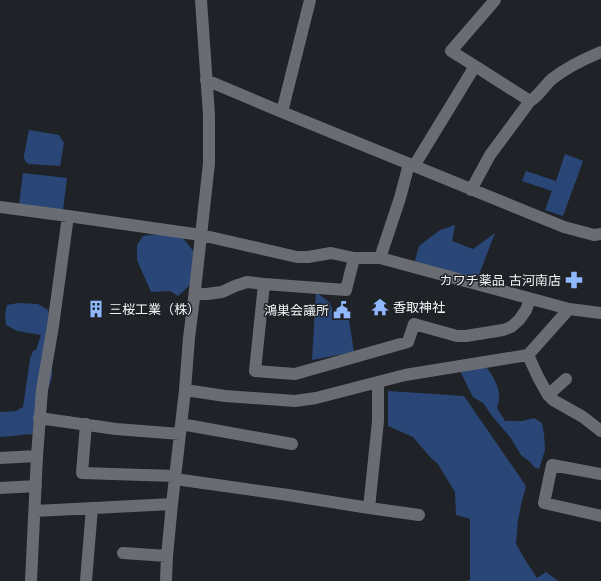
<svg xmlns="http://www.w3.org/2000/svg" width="601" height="581" viewBox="0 0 601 581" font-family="'DejaVu Sans','Noto Sans JP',sans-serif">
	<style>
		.green { fill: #294676 }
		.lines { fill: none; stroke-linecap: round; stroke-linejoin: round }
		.minor { stroke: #696d73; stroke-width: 12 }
		.labels { text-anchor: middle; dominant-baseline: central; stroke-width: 3; stroke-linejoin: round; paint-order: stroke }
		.poi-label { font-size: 13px; fill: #f1f3f7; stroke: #1f2328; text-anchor: end }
	</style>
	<rect width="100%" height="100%" fill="#1f2328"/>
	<path class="green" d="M29,130L59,135L64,143L60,166L29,164C25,162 24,160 24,156Z
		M565,154L583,161L563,216L545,210L552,191L522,181L526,171L556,181Z
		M23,173L67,178L63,210L19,205Z
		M455,225L452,241L473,249L495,233L477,280L414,264L419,246L440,230Z
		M158,234L182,237L194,252L191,284L178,296L170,291L151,292L137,260V245L143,236Z
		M316,292L330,303L335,317L349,320L354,352L312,360Z
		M18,303L38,304L48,310L55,337L52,358V377L45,400L33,434C22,434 11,437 0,437V412L16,411L23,407L30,359L33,351L36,350L41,335L17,331L6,325L5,314L7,305Z
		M486,367C493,376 500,387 499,398C499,401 498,405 497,408L505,421H522L534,418L542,423L544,434L545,450L539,469L534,467L530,462L521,455L510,437L492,416L483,403L473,397L460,371Z
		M388,391L464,396L526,486L521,505L518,520L516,544L527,563L537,578L546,572L558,581H465L470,580V519L456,515L455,492L438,464L431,458L413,437L388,426Z"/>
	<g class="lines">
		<path class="minor" d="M475,66L451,51L495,0
			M206,80L282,112L564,227L594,235L601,234
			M530,101C539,96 544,86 552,79C567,67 584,59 601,52
			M282,112L310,0
			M414,166L475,66L530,101L490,155L471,190
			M0,207L68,216L201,235L297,257H308L331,253L354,258H380L569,309L601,313
			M354,258L346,290L264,284L255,371L295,374L397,345L408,342L414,324L457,336H466L503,330L511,327L519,320L526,310L530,299
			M380,258L400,198L409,164
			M195,294H207L222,292L235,286L247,282L264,284
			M528,355L538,377L548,395L553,400L583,417L601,431
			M185,390L225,396L295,401L316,398L405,375L528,355L569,309
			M548,395L566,379
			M39,418L116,429L180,434
			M86,424L82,473L175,476
			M181,424L292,444
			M0,458L37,456
			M601,474L552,465L544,503L601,516
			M175,479L288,495L369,508L378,421V382
			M0,488L36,486
			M369,508L419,515
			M35,511L172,504
			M123,553L167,556
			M31,581L37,456L42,390L53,326L68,216
			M86,581L92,508
			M166,581L167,556L172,504L185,390L189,338L195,290L209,163V115L201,0"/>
	</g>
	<defs>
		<g id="pharmacy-bare" transform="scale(1.38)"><path d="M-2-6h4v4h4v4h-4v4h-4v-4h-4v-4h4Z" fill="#8fb8fd" stroke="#1f2328" stroke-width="2.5" paint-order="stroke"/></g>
		<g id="temple-bare" transform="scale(1.38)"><path d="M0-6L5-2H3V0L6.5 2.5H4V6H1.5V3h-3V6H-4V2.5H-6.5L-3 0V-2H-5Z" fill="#8fb8fd" stroke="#1f2328" stroke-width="2.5" paint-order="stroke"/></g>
		<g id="building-bare" transform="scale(1.38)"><path d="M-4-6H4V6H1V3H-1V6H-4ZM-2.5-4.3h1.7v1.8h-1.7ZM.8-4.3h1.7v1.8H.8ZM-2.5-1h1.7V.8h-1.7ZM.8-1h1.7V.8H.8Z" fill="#8fb8fd" stroke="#1f2328" stroke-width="2.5" paint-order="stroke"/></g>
		<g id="civic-bare" transform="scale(1.38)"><path d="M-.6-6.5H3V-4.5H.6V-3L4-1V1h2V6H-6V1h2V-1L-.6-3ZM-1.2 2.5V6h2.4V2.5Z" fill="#8fb8fd" stroke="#1f2328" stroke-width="2.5" paint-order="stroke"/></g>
	</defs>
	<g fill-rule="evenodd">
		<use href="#pharmacy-bare" x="574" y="280"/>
		<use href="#temple-bare" x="380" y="307"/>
		<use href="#building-bare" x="96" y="309"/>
		<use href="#civic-bare" x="342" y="310"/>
	</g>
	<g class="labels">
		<g class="poi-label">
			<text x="561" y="280">カワチ薬品 古河南店</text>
			<text x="393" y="307" text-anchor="start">香取神社</text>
			<text x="109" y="309" text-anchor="start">三桜工業（株）</text>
			<text x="329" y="310">鴻巣会議所</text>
		</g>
	</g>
</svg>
